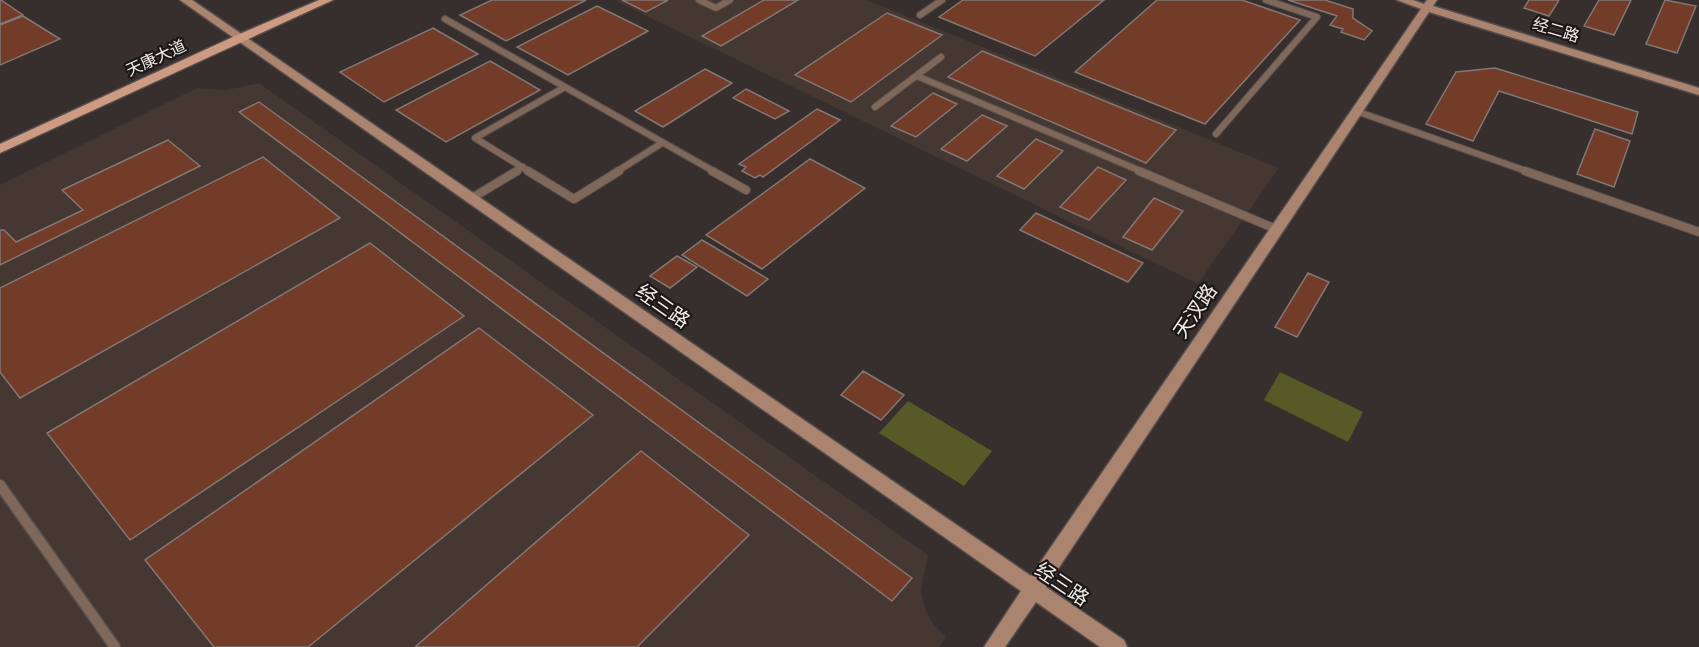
<svg xmlns="http://www.w3.org/2000/svg" width="1699" height="647" viewBox="0 0 1699 647" font-family="Arial,'Noto Sans SC',sans-serif">
	<style>
		.built { fill: #453732 }
		.green { fill: #565a26 }
		.building { fill: #733c28; stroke: #817774; stroke-width: 1.5 }
		.lines { fill: none; stroke-linecap: round; stroke-linejoin: round }
		.lane-far2-casing { stroke: #554d4b; stroke-width: 8 }
		.lane-far1-casing { stroke: #554d4b; stroke-width: 10 }
		.lane-casing { stroke: #554d4b; stroke-width: 13 }
		.secondary-casing { stroke: #554d4b; stroke-width: 3 }
		.primary-casing { stroke: #554d4b; stroke-width: 3 }
		.lane-far2 { stroke: #7f675a; stroke-width: 6 }
		.lane-far1 { stroke: #7f675a; stroke-width: 8 }
		.lane { stroke: #7f675a; stroke-width: 10 }
		.secondary { fill: #ab8470; fill-rule: evenodd }
		.primary { fill: #cd9b81; fill-rule: evenodd }
		.labels { text-anchor: middle; dominant-baseline: central; stroke-width: 4.5; stroke-linejoin: round; paint-order: stroke }
		.far-street-label { font-size: 16px; fill: #f0ebe9; stroke: #1c1817 }
		.street-label { font-size: 20px; fill: #f0ebe9; stroke: #1c1817 }
	</style>
	<rect width="100%" height="100%" fill="#372f2d"/>
	<path class="built" d="M614,0H867L1279,168L1198,284Z
		M259,83L928,555L921,590L925,609L934,625L946,637L939,647H0V185L197,88L226,90Z"/>
	<path class="green" d="M1280,372L1363,412L1348,442L1264,400Z
		M908,401L992,451L964,486L879,433Z"/>
	<path class="building" d="M0,0H1L23,15L0,24Z
		M492,0H586L506,41L460,15Z
		M622,0H668L646,12Z
		M764,0H798L721,46L702,36Z
		M963,0H1104L1035,56L939,17Z
		M1157,0H1242L1300,20L1205,124L1075,72Z
		M1288,0H1325L1353,9V18L1372,31L1364,40L1341,32L1343,29L1330,25L1337,16Z
		M1529,0H1559L1549,16L1524,8Z
		M1599,0H1631L1614,35L1584,26Z
		M1665,0L1696,6L1677,53L1646,44Z
		M597,6L648,31L568,75L517,47Z
		M887,13L942,35L851,102L795,75Z
		M23,16L60,39L0,65V25Z
		M433,28L478,54L384,102L340,72Z
		M982,51L1176,130L1146,163L948,77Z
		M490,61L540,90L446,142L396,110Z
		M1495,68L1638,112L1632,134L1499,91L1473,141L1426,124L1456,72Z
		M705,69L732,83L663,127L635,111Z
		M746,89L789,111L775,119L733,98Z
		M933,93L957,104L916,137L891,126Z
		M259,102L912,578L892,601L239,112Z
		M817,109L840,120L763,177L760,175L755,178L742,171L746,167L739,164Z
		M982,115L1007,126L967,161L941,149Z
		M1595,129L1630,141L1614,187L1577,174Z
		M1036,139L1063,151L1024,189L997,176Z
		M168,140L200,166L0,265V230H4L16,242L83,210L62,190Z
		M263,157L340,218L20,398L0,372V288Z
		M810,159L865,188L762,269L706,235Z
		M1098,167L1126,180L1089,220L1060,207Z
		M1154,198L1183,211L1152,250L1123,237Z
		M1036,213L1143,263L1128,282L1020,230Z
		M702,240L768,279L747,296L682,255Z
		M370,243L464,316L130,540L47,433Z
		M677,256L697,267L670,288L650,276Z
		M1308,273L1329,282L1297,337L1275,327Z
		M479,328L593,415L308,647H214L145,560Z
		M863,371L904,395L881,420L841,395Z
		M641,451L749,535L637,647H415Z"/>
	<g class="lines">
		<g class="lane-far2-casing">
			<path id="lane-far2" d="M699,0L716,8L730,0
				M920,15L942,0
				M445,19L715,172
				M917,76L1143,172
				M875,107L941,57
				M1356,111L1529,172
				M1216,134L1317,17L1266,0
				M515,172L523,167
				M530,172L475,138L565,87
				M616,172L662,143"/>
		</g>
		<g class="lane-far1-casing">
			<path id="lane-far1" d="M528,171L574,199L619,171
				M712,171L746,190
				M1139,171L1276,229
				M1525,171L1699,232
				M472,198L517,171"/>
		</g>
		<g class="lane-casing">
			<path id="lane" d="M0,485L115,647"/>
		</g>
		<g class="secondary-casing">
			<path id="secondary" d="M180,0H192L1031,576L1421,9L1397,0H1413L1424,4L1427,0H1437L1433,6L1699,88V95L1429,12L1046,587L1124,640L1127,647H1100L1036,602L1005,647H984L1021,591Z"/>
		</g>
		<g class="primary-casing">
			<path id="primary" d="M319,0H333L0,153V144L235,36Z"/>
		</g>
		<use href="#lane-far2" class="lane-far2"/>
		<use href="#lane-far1" class="lane-far1"/>
		<use href="#lane" class="lane"/>
		<use href="#secondary" class="secondary"/>
		<use href="#primary" class="primary"/>
	</g>
	<g class="labels">
		<g class="far-street-label">
			<text transform="translate(1556 30) rotate(17)">经二路</text>
			<text transform="translate(156 58) rotate(-25)">天康大道</text>
		</g>
		<g class="street-label">
			<text transform="translate(663 306) rotate(35)">经三路</text>
			<text transform="translate(1195 311) rotate(-56)">天汊路</text>
			<text transform="translate(1062 584) rotate(34)">经三路</text>
		</g>
	</g>
</svg>
